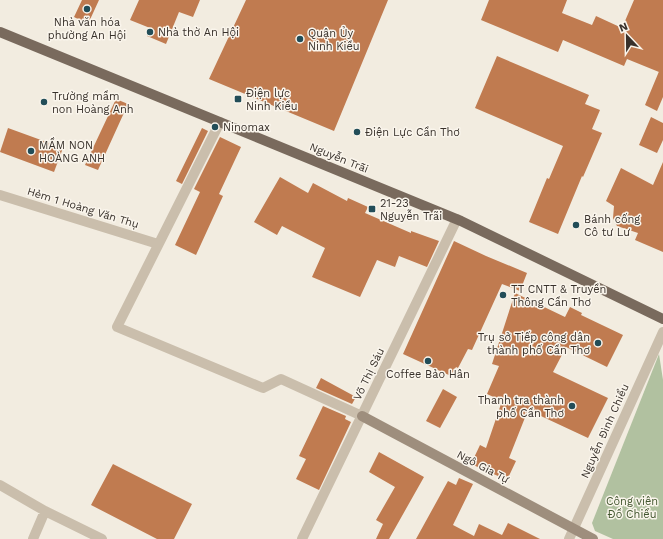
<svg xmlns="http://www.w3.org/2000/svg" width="663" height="539" viewBox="0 0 663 539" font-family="'Work Sans',sans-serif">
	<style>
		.green { fill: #b1c1a0 }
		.building { fill: #c07b50 }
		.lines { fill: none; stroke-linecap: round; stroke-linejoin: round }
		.street { stroke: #cabeac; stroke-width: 10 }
		.secondary { stroke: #9e8e7d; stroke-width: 10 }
		.primary { stroke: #796a5d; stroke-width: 10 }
		.poi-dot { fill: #224d58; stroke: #faf5ec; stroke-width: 1.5 }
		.labels { text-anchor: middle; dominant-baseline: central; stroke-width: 3; stroke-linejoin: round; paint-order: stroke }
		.poi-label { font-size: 11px; fill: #38312b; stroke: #faf5ec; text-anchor: start }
		.street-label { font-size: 11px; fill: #38312b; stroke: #faf5ec }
		.park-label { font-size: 11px; fill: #42562f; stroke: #faf5ec }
	</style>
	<rect width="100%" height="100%" fill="#f2ece0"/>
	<path class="green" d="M659,354L663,380V539H613L595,531L592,523Z"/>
	<path class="building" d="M82,0H99L88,24L74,17Z
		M139,0H200L193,17L179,12L166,44L147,36L150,28L130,20Z
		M246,0H388L334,131L209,79Z
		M489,0H567L562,13L592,25L596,16L622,28L634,0H663V97L657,111L645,105L660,69L659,72L627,59L624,66L563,40L558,52L481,20Z
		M497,56L589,95L585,104L600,110L592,129L602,133L583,177L582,176L558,234L529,222L547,178L549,179L563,146L475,108Z
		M116,99L128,104L98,170L85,165Z
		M651,117L663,123V140L657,153L639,145Z
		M8,128L63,148L54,172L0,152Z
		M202,128L208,131L182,184L176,181Z
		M220,137L241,147L219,194L223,196L196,255L175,245L200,192L194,189Z
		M663,162V252L635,240L638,233L617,226L613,218L614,206L606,201L621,168L653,185Z
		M280,177L308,193L313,183L347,201L348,198L368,207L365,213L411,233V231L439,241L427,267L399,256L395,267L377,260L360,297L312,277L325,248L282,226L277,235L254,222Z
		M454,241L486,256L527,273L520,291L502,284L472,350L468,349L458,368L456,367L451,376L403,354Z
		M515,293L565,317L570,307L582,313L581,315L623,335L607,367L566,347L553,372L608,398L588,438L528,410L509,458L516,461L507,480L471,464L480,445L486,448L502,401L487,394L499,366L492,364Z
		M321,378L356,397L352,404L316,388Z
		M443,389L457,397L440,428L426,421Z
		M323,406L346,416L345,419L351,422L319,490L296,479L306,459L299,456Z
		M379,452L424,477L389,539H376L383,524L376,520L395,487L369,472Z
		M113,464L192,504L174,539H157L91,505Z
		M459,478L473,484L453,525L474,536L479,524L502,535L508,523L540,539H416L448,481L456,485Z"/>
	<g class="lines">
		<path class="street" d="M220,122L117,327L263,388L281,379L362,416
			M0,195L158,244
			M0,485L45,511L102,539
			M33,539L45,511
			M302,539L457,219
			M569,539L663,332"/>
		<path class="secondary" d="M362,416L593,539"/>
		<path class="primary" d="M0,32L461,221L663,319"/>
	</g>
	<g class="poi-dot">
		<circle cx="87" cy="9" r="4"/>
		<circle cx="150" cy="32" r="4"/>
		<circle cx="300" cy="39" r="4"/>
		<rect x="234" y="95" width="8" height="8" rx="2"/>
		<circle cx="44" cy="102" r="4"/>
		<circle cx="215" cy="127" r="4"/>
		<circle cx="357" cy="132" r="4"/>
		<circle cx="31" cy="151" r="4"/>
		<rect x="368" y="205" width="8" height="8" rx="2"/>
		<circle cx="576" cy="225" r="4"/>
		<circle cx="503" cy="295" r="4"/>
		<circle cx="598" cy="343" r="4"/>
		<circle cx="428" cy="361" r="4"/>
		<circle cx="572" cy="406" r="4"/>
	</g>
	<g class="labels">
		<g class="poi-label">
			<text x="87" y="22" text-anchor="middle">Nhà văn hóa<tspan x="87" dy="13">phường An Hội</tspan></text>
			<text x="158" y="32">Nhà thờ An Hội</text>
			<text x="308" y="33">Quận Ủy<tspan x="308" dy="13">Ninh Kiều</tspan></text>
			<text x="246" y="93">Điện lực<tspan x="246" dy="13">Ninh Kiều</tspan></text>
			<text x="52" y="96">Trường mầm<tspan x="52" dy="13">non Hoàng Anh</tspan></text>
			<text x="223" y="127">Ninomax</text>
			<text x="365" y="132">Điện Lực Cần Thơ</text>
			<text x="39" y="145">MẦM NON<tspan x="39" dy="13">HOÀNG ANH</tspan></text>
			<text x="380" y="203">21-23<tspan x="380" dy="13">Nguyễn Trãi</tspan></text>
			<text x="584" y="219">Bánh cống<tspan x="584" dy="13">Cô tư Lư</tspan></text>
			<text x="511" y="289">TT CNTT &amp; Truyền<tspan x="511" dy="13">Thông Cần Thơ</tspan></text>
			<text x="590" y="337" text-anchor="end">Trụ sở Tiếp công dân<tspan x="590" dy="13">thành phố Cần Thơ</tspan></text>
			<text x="428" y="374" text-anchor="middle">Coffee Bảo Hân</text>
			<text x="564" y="400" text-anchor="end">Thanh tra thành<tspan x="564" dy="13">phố Cần Thơ</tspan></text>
		</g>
		<g class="street-label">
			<text transform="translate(339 158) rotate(22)">Nguyễn Trãi</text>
			<text transform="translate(83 208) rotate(17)">Hẻm 1 Hoàng Văn Thụ</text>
			<text transform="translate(369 374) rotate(-64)">Võ Thị Sáu</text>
			<text transform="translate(605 431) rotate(-66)">Nguyễn Đình Chiểu</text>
			<text transform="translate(483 467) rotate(28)">Ngô Gia Tự</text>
		</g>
		<g class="park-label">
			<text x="632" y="501">Công viên<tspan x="632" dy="13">Đồ Chiểu</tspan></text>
		</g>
	</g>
	<g transform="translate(627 36) rotate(338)" stroke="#faf5ec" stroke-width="3" paint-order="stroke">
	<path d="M0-3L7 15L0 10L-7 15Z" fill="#38312b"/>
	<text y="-6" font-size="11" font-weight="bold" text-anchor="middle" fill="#38312b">N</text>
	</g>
</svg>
